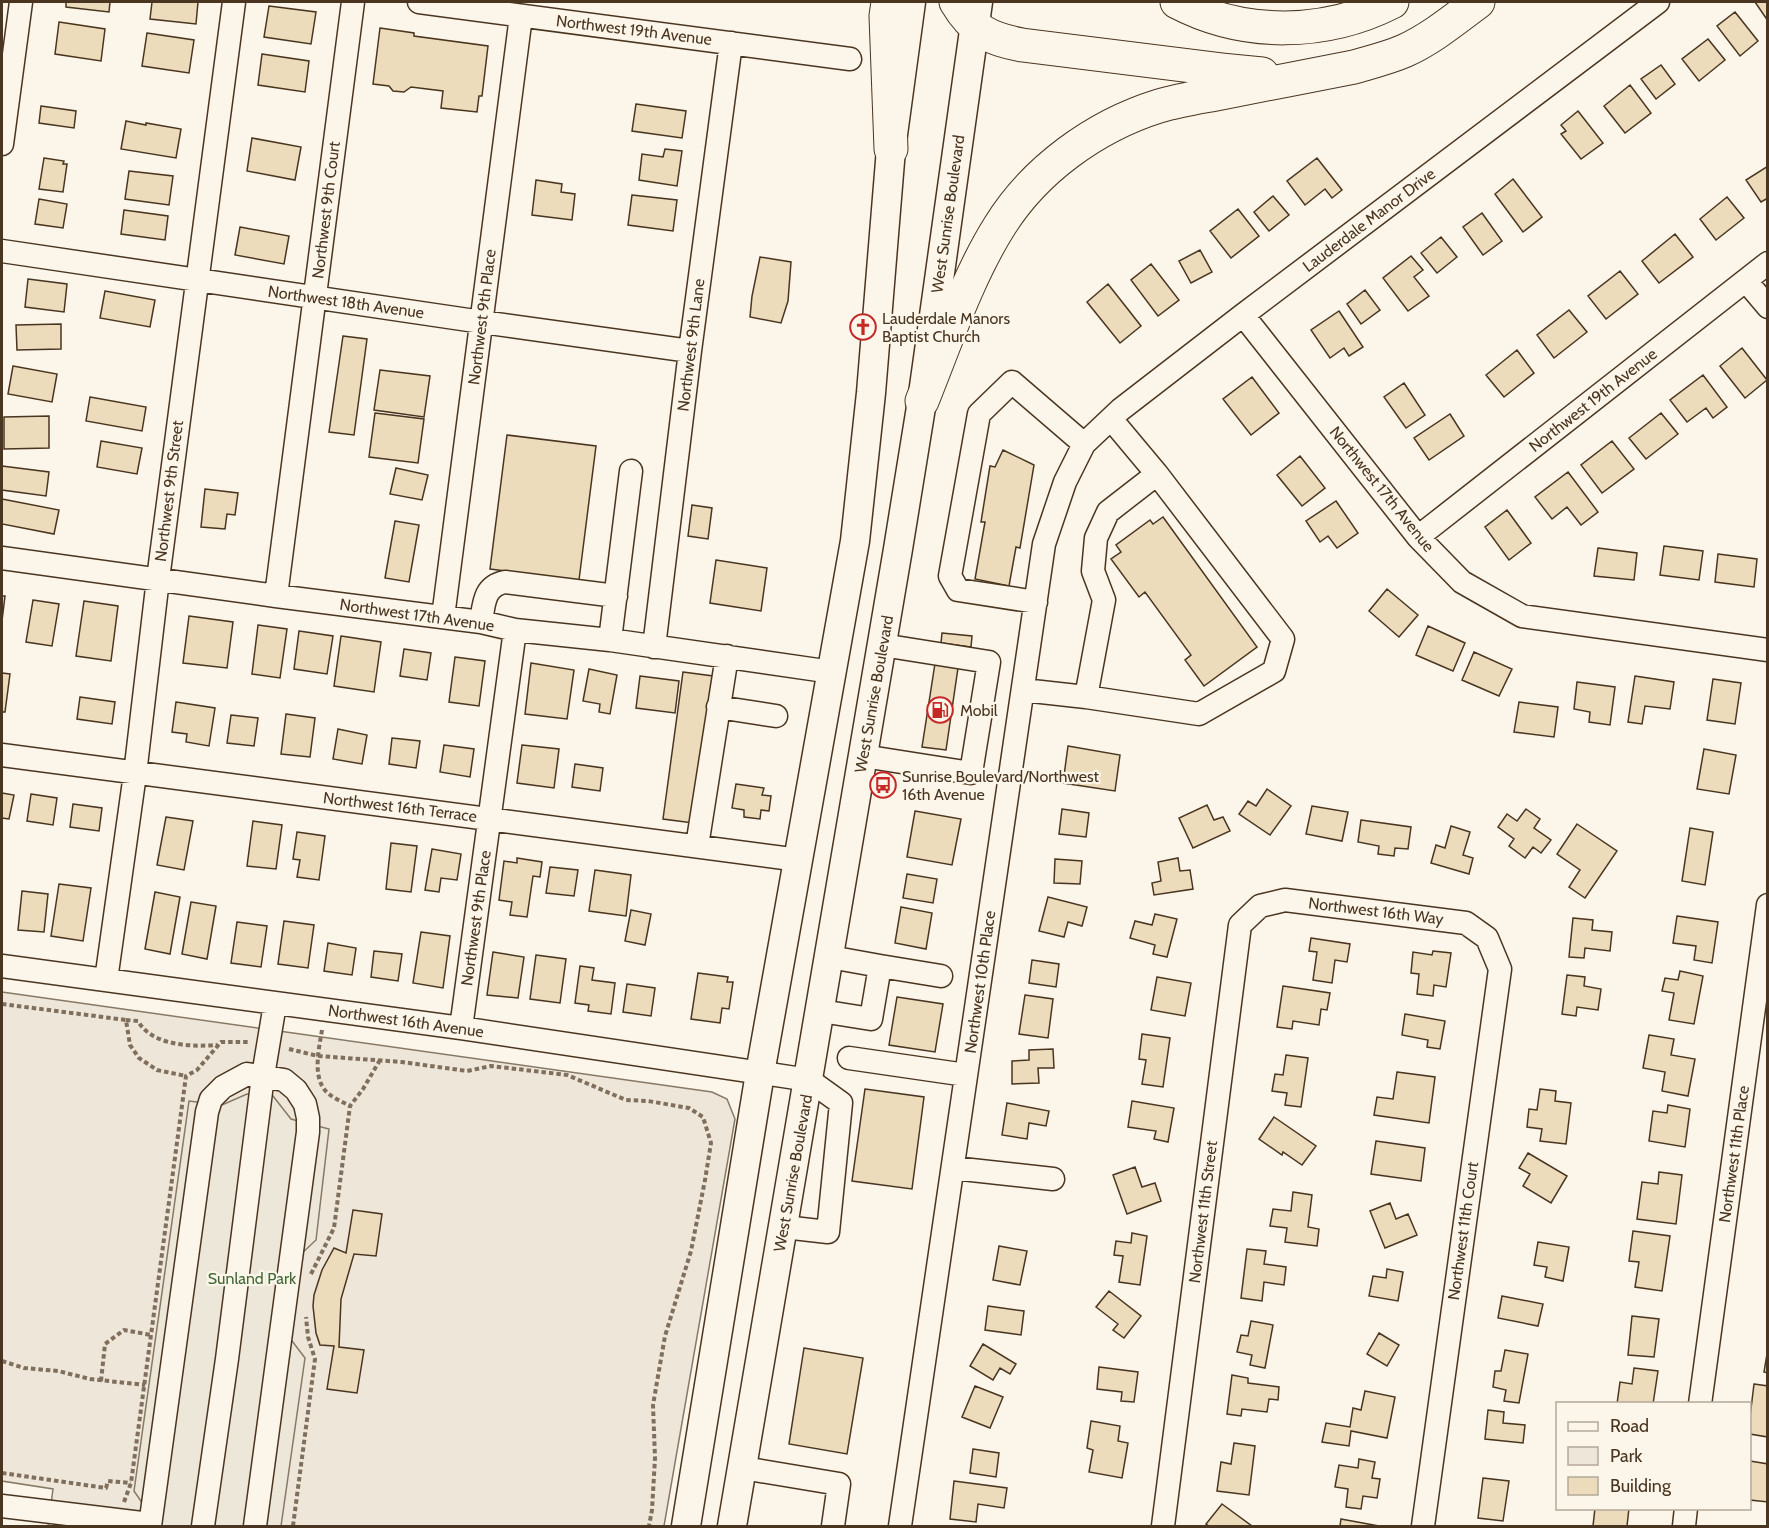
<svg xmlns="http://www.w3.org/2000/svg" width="1769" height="1528" viewBox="0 0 1769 1528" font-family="Cabin,sans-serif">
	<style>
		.green { fill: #ede6d9; stroke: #887966; stroke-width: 1.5 }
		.parking { fill: #ede7d9; stroke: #887966; stroke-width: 1.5 }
		.building { fill: #ecdcbc; stroke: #4a3520; stroke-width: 1.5 }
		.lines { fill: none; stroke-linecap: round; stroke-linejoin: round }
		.minor-casing { stroke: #4a3520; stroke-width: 25 }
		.major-casing { stroke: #4a3520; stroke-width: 31 }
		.highway-casing { stroke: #4a3520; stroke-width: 35 }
		.path { stroke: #7f6f5c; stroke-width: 4; stroke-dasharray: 4.5 3; stroke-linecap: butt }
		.minor { stroke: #fbf6e9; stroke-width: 22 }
		.major { stroke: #fbf6e9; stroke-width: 28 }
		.highway { stroke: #fbf6e9; stroke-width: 33 }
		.labels { text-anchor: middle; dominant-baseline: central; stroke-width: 4.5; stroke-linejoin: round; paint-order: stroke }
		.street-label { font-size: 16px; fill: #4a3520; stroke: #fbf6e9 }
		.poi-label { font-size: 16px; fill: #4a3520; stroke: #fbf6e9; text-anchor: start }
		.park-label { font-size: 16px; fill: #436837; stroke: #fbf6e9 }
	</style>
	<rect width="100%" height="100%" fill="#fbf6e9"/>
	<path class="green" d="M2,992L712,1092L727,1099L735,1119L664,1526H48L53,1489L2,1481Z"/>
	<path class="parking" d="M247,1094L273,1096L291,1119L329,1129L316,1240L300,1255L289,1337L305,1358L281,1526H158L134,1491L189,1101L222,1105Z"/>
	<path class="building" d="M66,2H110L109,12L66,7Z
		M152,2H198L196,24L150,19Z
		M1755,2H1768V21Z
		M269,6L316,12L311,44L264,37Z
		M1735,12L1758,41L1740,56L1717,26Z
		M59,22L105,29L101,61L55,54Z
		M380,28L414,33V36L488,46L482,96H479L477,112L441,108L443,91L411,87L404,92L393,91L389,86L373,84Z
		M147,33L194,40L189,73L142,66Z
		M1708,39L1725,60L1699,81L1682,59Z
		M262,54L309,61L305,92L258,85Z
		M1661,65L1675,84L1656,99L1641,79Z
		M1630,85L1651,113L1625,133L1604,106Z
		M636,104L686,111L682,138L632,131Z
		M41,106L76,111L74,128L39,123Z
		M1578,111L1603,143L1581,159L1561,134L1566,131L1561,125Z
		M126,121L146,125V123L181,129L176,158L121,149Z
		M252,138L301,147L295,180L247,171Z
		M665,149L682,151L677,186L639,180L642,154L663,157Z
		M44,158L64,161L63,164H67L63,192L39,189Z
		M1317,158L1342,190L1332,198L1325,189L1305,205L1287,181Z
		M1768,166V198L1761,202L1746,180Z
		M129,171L173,176L169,205L125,199Z
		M1513,179L1542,217L1523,232L1495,194Z
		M536,180L562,184L561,192L575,194L572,220L532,215Z
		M632,195L677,200L673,231L628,225Z
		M1273,196L1289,215L1269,231L1254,212Z
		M1727,197L1744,218L1716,240L1700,219Z
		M39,199L67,204L63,228L35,224Z
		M1238,209L1259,236L1231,258L1210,231Z
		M124,210L168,216L165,240L121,234Z
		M1482,213L1502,241L1483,255L1463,227Z
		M240,227L289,236L284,264L235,255Z
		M1675,234L1693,257L1659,283L1642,261Z
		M1441,237L1457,257L1437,273L1421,253Z
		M1200,250L1212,272L1191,283L1179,261Z
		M1411,256L1423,270L1414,277L1429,296L1408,311L1383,278Z
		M760,257L791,262L788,301L781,323L750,317L752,296Z
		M1151,264L1179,300L1158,316L1131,280Z
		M1620,271L1638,294L1606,319L1588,296Z
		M28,279L67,284L64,312L25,307Z
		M1108,284L1141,326L1120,343L1087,302Z
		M1365,290L1380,310L1361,324L1347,304Z
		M105,291L155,300L150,327L100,318Z
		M1569,310L1587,332L1554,358L1537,335Z
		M1339,311L1363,347L1349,356L1344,348L1330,358L1311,330Z
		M61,324V349L17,350L16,325Z
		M343,336L367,339L354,435L329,432Z
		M1742,348L1767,380L1745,398L1720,366Z
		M1517,350L1534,373L1504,397L1486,375Z
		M13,366L57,374L52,402L8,394Z
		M380,370L430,376L424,417L374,410Z
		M1703,375L1727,407L1713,418L1706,408L1687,422L1670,400Z
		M1252,377L1279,413L1251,435L1223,399Z
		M1404,383L1425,415L1406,428L1384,397Z
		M90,397L146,407L142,431L86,421Z
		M375,413L424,419L418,463L369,457Z
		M1661,413L1678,434L1646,459L1629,438Z
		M1450,414L1464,436L1429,460L1414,438Z
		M49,416V448L4,449V417Z
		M507,435L596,446L579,580L490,569Z
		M101,441L142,448L137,474L97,467Z
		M1612,441L1634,469L1602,493L1581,465Z
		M1003,450L1034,465L1020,548L1016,547L1009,586L975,579L985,522H981L990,466L995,467Z
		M1300,456L1325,488L1302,506L1277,475Z
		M2,466L49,472L46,496L2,490Z
		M396,468L428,475L422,500L390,494Z
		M1568,472L1598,512L1581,525L1567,507L1552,519L1535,497Z
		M205,489L238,493L235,515L227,514L225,529L201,527Z
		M2,499L59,510L54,534L2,524Z
		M1336,501L1358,533L1337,548L1328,536L1320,542L1306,521Z
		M692,505L712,508L708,539L688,536Z
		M1507,510L1531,543L1509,560L1485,527Z
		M1163,517L1257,647L1204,686L1185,660L1191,655L1145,592L1139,597L1111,559L1121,552L1116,545L1150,520L1153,524Z
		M395,521L419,525L409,582L385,578Z
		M1664,546L1703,551L1699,580L1660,575Z
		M1598,548L1637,553L1634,580L1594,576Z
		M1718,554L1757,559L1754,587L1715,582Z
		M716,560L767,568L761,611L710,603Z
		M1387,589L1418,615L1399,637L1369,611Z
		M2,596H5L2,621Z
		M33,600L59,604L52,646L26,642Z
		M84,601L118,606L111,661L76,656Z
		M189,616L233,622L227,668L183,663Z
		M258,625L287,629L280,678L252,674Z
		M1428,626L1465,643L1453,671L1416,655Z
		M299,631L333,636L327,674L294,669Z
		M942,633L972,636L971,647L941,643Z
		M341,636L381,642L374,692L334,686Z
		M404,649L431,653L427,680L400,676Z
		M1474,652L1512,669L1499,696L1462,680Z
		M455,657L485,661L479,706L449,702Z
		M936,657L959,661L946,750L922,747Z
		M531,663L574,670L567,719L525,714Z
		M589,669L617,675L610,714L599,712L600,704L583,701Z
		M683,672L713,676L693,823L663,819Z
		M2,673L10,674L5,712H2Z
		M640,676L679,681L675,713L636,708Z
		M1635,676L1674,682L1670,709L1645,706L1642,724L1628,722Z
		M1713,679L1741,683L1735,724L1707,720Z
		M1577,682L1615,687L1610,725L1589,722L1590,712L1574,709Z
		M80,697L115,702L112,724L77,719Z
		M176,702L215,708L209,746L186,742L187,734L172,732Z
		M1519,702L1558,707L1554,737L1514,732Z
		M286,714L315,718L310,757L281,754Z
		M231,715L258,718L254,746L227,743Z
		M338,729L367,735L362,764L333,759Z
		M392,738L420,741L416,768L389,764Z
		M444,745L474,749L470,777L440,772Z
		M522,745L559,749L554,788L517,783Z
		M1068,746L1120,755L1115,791L1063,783Z
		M1704,749L1736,755L1729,794L1697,789Z
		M575,764L603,768L600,791L572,787Z
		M736,784L764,788L762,795L771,796L769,811L761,810L760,819L744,817V810L732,808Z
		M1267,789L1291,806L1270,835L1239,814L1248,801L1256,806Z
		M2,793L14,795L9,819L2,818Z
		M31,794L57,798L53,825L27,821Z
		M73,804L102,808L99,831L70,827Z
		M1207,805L1214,820L1223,817L1230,831L1193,848L1179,818Z
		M1312,806L1348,812L1342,841L1306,834Z
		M1062,809L1089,813L1086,837L1059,834Z
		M1526,809L1540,819L1534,828L1551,840L1541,853L1533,847L1525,858L1509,846L1514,839L1498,827L1507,814L1517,821Z
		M915,811L961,819L952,865L907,857Z
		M166,817L193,821L184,870L157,865Z
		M1361,820L1411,827L1408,849L1395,848L1394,856L1378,854L1379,846L1358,842Z
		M253,821L282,825L276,869L247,866Z
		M1577,824L1617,851L1585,898L1569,887L1580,870L1557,854Z
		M1451,826L1470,832L1463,855L1473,858L1469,874L1431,863L1436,845L1445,848Z
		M1690,828L1713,832L1705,885L1682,881Z
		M297,832L325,836L319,880L297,877L300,860L293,859Z
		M391,843L417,846L411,892L386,889Z
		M432,849L461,854L457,880L441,878L439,892L425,890Z
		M517,858L542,862L540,877L533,876L527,917L510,915L512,902L499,900L504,861L517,863Z
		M1178,858L1180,871L1190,870L1193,889L1154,895L1152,883L1161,881L1158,862Z
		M1055,859L1082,861L1080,884L1054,883Z
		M550,867L578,870L574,896L546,893Z
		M595,870L631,875L626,916L589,911Z
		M907,874L937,879L933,903L903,898Z
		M59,884L91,888L83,941L51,936Z
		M22,891L48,894L44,932L18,930Z
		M155,892L180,897L170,954L145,949Z
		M1048,897L1087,907L1082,926L1068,922L1064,937L1039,931Z
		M191,902L216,906L207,959L182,954Z
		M901,907L932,913L926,949L895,943Z
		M631,910L651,914L645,945L625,941Z
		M1155,914L1177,919L1167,957L1153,954L1155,945L1130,938L1135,921L1152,925Z
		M1677,916L1718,922L1712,963L1694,960L1696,946L1673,943Z
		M1573,918L1593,920L1592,930L1612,932L1610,951L1585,948L1584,958L1569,957Z
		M284,921L314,925L308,968L278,964Z
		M237,922L267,926L261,967L231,963Z
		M421,932L450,936L443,988L413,983Z
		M1311,938L1350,944L1347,962L1335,960L1332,983L1313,980L1317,952L1309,951Z
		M328,943L356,948L352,975L324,971Z
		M374,951L402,954L398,981L371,977Z
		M1433,951L1451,953L1446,987L1434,985L1433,996L1417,994L1419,974L1411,973L1413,952L1432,955Z
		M493,952L524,957L518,998L487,995Z
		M536,955L566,959L560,1003L530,999Z
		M1032,960L1059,964L1056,987L1029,983Z
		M580,966L594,968L592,980L615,983L611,1014L588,1011L589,1005L575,1003Z
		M1680,971L1703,976L1694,1024L1669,1020L1674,993L1662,991L1665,978L1678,980Z
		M698,973L728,977L727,982H733L729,1009L722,1008L720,1023L691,1019Z
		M1567,975L1585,977L1584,986L1601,989L1598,1010L1577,1007L1576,1016L1562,1014Z
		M1157,977L1191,983L1185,1016L1151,1010Z
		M627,984L655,988L651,1016L623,1012Z
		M1283,986L1330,993L1327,1010L1321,1009L1319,1025L1293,1021L1292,1029L1277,1027Z
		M1025,995L1053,999L1048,1038L1019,1034Z
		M897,997L943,1004L935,1052L889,1045Z
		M1405,1014L1445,1021L1440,1049L1427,1047L1428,1040L1402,1035Z
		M1142,1034L1170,1038L1163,1087L1142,1084L1146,1060L1139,1059Z
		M1649,1035L1674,1039L1671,1055L1695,1059L1688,1096L1662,1091L1665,1072L1643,1068Z
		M1053,1049L1054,1068H1038L1039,1083L1012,1084V1061L1029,1060V1050Z
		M1286,1055L1308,1058L1301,1107L1285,1105L1287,1093L1272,1091L1275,1074L1283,1075Z
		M1397,1072L1435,1077L1429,1123L1374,1115L1377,1097L1393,1099Z
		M865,1089L924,1097L912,1189L852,1181Z
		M1540,1089L1556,1091L1555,1101L1571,1103L1566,1144L1540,1141L1542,1129L1527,1127L1529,1109L1537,1110Z
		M1132,1101L1174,1108L1168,1142L1154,1139L1156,1131L1128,1127Z
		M1007,1103L1049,1111L1046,1126L1029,1123L1027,1139L1002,1135Z
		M1668,1105L1690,1109L1685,1147L1649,1141L1653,1111L1667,1113Z
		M1274,1117L1316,1146L1302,1165L1283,1152L1282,1155L1259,1139Z
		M1376,1141L1425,1148L1421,1181L1371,1174Z
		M1528,1153L1567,1176L1551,1203L1523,1186L1530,1174L1519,1168Z
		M1135,1167L1142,1187L1155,1183L1161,1201L1127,1214L1113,1175Z
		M1659,1172L1682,1175L1676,1224L1637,1219L1642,1182L1658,1184Z
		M1293,1192L1312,1195L1308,1227L1319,1229L1317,1246L1285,1242L1287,1228L1270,1226L1273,1209L1291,1211Z
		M1390,1203L1396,1219L1408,1214L1417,1235L1385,1248L1370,1211Z
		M353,1210L382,1214L376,1256L354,1254L341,1299L339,1347L364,1350L357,1393L327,1389L334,1346L320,1345L316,1333L313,1306L314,1295L322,1270L334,1248L346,1253Z
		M1633,1231L1670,1236L1662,1291L1635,1287L1639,1262L1629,1261Z
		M1132,1233L1147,1236L1140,1285L1119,1282L1123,1256L1114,1255L1116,1241L1131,1243Z
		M1538,1242L1569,1247L1563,1281L1545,1277L1547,1267L1534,1265Z
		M999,1246L1027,1251L1020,1285L993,1280Z
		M1247,1249L1266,1251L1264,1264L1286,1267L1284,1285L1264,1282L1262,1301L1241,1298Z
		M1387,1269L1403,1272L1398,1301L1369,1296L1373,1276L1386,1278Z
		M1109,1291L1141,1316L1124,1338L1113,1330L1118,1324L1096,1307Z
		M1502,1296L1543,1304L1538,1326L1498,1318Z
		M988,1306L1024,1311L1021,1335L985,1330Z
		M1632,1316L1659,1319L1654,1357L1628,1355Z
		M1251,1321L1273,1325L1265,1368L1250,1365L1252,1355L1237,1352L1241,1335L1248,1336Z
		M1379,1333L1399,1345L1387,1366L1367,1354Z
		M983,1344L1016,1364L1010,1374L1000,1368L993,1380L970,1366Z
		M804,1348L863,1358L847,1454L789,1444Z
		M1768,1348V1373L1764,1372Z
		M1505,1350L1528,1354L1519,1403L1504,1401L1506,1390L1493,1387L1495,1371H1501Z
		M1099,1367L1138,1372L1134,1402L1121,1401L1122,1392L1097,1389Z
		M1634,1368L1658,1371L1653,1404H1617L1620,1382L1632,1384Z
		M1232,1375L1248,1378V1383L1279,1387L1278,1400L1269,1399L1267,1412L1242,1409L1241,1416L1227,1414Z
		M1754,1384L1768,1386V1437L1750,1434V1417Z
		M975,1386L1003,1397L990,1428L962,1417Z
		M1365,1391L1395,1397L1387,1438L1351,1431L1349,1446L1322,1442L1326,1423L1350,1427L1353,1408L1361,1410Z
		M1488,1410L1504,1412L1503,1423L1525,1425L1523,1443L1485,1439Z
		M1091,1421L1120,1426L1118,1441L1128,1443L1122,1478L1089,1472L1093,1450L1087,1448Z
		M1234,1443L1255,1446L1249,1495L1217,1491L1221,1462L1231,1464Z
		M973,1449L999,1453L996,1477L970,1473Z
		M1359,1459L1375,1462L1372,1478L1380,1479L1377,1498L1363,1496L1361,1509L1346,1507L1348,1489L1335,1487L1339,1465L1358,1468Z
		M1750,1461L1768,1464V1502L1750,1500Z
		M1483,1478L1509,1481L1503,1521L1478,1518Z
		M954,1481L1007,1488L1004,1508L978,1504L976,1522L950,1519Z
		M1222,1504L1252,1526H1209L1206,1524Z
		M1595,1508H1629L1627,1526H1593Z
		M1341,1519L1379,1526H1340Z"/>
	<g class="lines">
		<g class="minor-casing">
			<path id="minor" d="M419,2L850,59
				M2,144L21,2
				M2,251L482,322L690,351
				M1746,281L1768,307
				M1243,315L1418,537L1462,582L1522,616L1768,650
				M1418,537L1768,263
				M2,558L276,596L481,622L515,630L610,640L832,672
				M276,596L353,2
				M1036,602L958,590L950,576L979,414L1012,382L1084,444
				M443,617L521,16
				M481,622C484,603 484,586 505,582L616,596
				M610,640L631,471
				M654,647L690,351L731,43
				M1023,690L1086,697L1104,600L1093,571L1096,538L1108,512L1157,474L1111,419
				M1086,697L1199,714L1274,671L1283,639L1157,474
				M718,707L776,716
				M2,755L799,860
				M863,756L971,773L989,662L882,645
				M697,846L727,656
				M2,966L461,1028L809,1080L841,1103L828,1232L784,1227
				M880,966L941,976
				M106,980L135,774L158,579L234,2
				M821,1011L871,1019L880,966L830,957
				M461,1028L515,630
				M849,1058L966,1075
				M953,1168L1053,1179
				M1700,1404L1768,905
				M743,1468L839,1484L833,1526
				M2,1506L150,1524
				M150,1526L207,1112L211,1099L223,1087L247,1074L284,1080L296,1090L305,1104L308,1118V1132L255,1526
				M203,1526L227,1359L263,1076L275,1004
				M900,1526L1044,544L1065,482L1084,444L1120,410L1243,315L1658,2
				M1163,1526L1240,925L1260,906L1285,900L1466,923L1487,938L1500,969L1423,1526
				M1684,1526L1686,1508"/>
		</g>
		<g class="major-casing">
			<path id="major" d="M686,1526L760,1073L855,541L871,393L891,149L911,2
				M732,1526L898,549L922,401L978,2"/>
		</g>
		<g class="highway-casing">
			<path id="highway" d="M888,2L886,16L891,149
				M956,2C973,31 990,39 1022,45L1223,70L1262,74
				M1177,2C1244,37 1325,36 1392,2
				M922,401C945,344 967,278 999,227C1034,170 1095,126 1159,106C1179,100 1200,97 1221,93C1265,84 1310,76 1354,67C1371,62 1388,58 1404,51C1431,39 1455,19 1478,2"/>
		</g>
		<path class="path" d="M2,1004L126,1020L130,1045L139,1058L157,1070L186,1076
			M126,1020L138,1021C152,1046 192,1047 217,1045
			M322,1030C319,1049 311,1080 329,1094C335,1099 343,1102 350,1106
			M289,1049L318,1056L402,1062L467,1071L491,1066L567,1075L626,1100L648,1101L689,1108L703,1117L711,1143L705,1180L691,1251L665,1336L653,1405L655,1458L652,1510L649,1526
			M311,1274L334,1228L350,1106L363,1089L380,1060
			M2,1361L24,1368L58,1371L90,1379L145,1385
			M101,1381L105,1344L124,1330L151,1335
			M2,1473L106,1488L108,1481L131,1483
			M124,1502L131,1483L186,1076L197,1070L221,1042H249
			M293,1526L315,1359L308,1337L306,1317"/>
		<use href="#minor" class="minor"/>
		<use href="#major" class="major"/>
		<use href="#highway" class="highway"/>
	</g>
	<defs>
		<g id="church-ring" transform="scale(1.35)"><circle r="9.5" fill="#fbf6e9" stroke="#c62828" stroke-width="1.5"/><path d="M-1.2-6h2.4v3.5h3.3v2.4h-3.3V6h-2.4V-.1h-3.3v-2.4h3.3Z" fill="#c62828"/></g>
		<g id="fuel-ring" transform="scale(1.35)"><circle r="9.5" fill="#fbf6e9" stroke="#c62828" stroke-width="1.5"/><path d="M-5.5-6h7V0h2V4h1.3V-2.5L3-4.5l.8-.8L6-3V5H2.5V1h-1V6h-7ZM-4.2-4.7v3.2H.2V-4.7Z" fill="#c62828"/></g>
		<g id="bus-ring" transform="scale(1.35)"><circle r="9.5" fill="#fbf6e9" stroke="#c62828" stroke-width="1.5"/><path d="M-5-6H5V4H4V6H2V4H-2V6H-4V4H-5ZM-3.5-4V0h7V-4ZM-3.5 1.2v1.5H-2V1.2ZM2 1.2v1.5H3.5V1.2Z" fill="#c62828"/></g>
	</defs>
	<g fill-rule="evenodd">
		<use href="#church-ring" x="863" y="327"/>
		<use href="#fuel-ring" x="940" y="710"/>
		<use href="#bus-ring" x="883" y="785"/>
	</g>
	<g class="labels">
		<g class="street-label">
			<text transform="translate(634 30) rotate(7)">Northwest 19th Avenue</text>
			<text transform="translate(326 210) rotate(-83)">Northwest 9th Court</text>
			<text transform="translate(948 214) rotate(-82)">West Sunrise Boulevard</text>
			<text transform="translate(1369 220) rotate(-37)">Lauderdale Manor Drive</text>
			<text transform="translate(346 302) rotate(8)">Northwest 18th Avenue</text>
			<text transform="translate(482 317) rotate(-83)">Northwest 9th Place</text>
			<text transform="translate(691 345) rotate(-83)">Northwest 9th Lane</text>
			<text transform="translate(1593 400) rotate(-38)">Northwest 19th Avenue</text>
			<text transform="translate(1382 489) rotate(51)">Northwest 17th Avenue</text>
			<text transform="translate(169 491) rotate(-83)">Northwest 9th Street</text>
			<text transform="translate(417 615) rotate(8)">Northwest 17th Avenue</text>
			<text transform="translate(874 694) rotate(-80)">West Sunrise Boulevard</text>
			<text transform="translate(400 807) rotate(7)">Northwest 16th Terrace</text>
			<text transform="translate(1376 911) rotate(7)">Northwest 16th Way</text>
			<text transform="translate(476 918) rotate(-82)">Northwest 9th Place</text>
			<text transform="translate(980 982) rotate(-82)">Northwest 10th Place</text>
			<text transform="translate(406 1021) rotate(8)">Northwest 16th Avenue</text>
			<text transform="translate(1734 1154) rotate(-82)">Northwest 11th Place</text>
			<text transform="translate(793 1173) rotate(-80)">West Sunrise Boulevard</text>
			<text transform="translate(1203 1212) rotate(-83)">Northwest 11th Street</text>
			<text transform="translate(1463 1231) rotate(-82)">Northwest 11th Court</text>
		</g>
		<g class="poi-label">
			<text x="882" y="318">Lauderdale Manors<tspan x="882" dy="18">Baptist Church</tspan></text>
			<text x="960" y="710">Mobil</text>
			<text x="902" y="776">Sunrise Boulevard/Northwest<tspan x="902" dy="18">16th Avenue</tspan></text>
		</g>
		<g class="park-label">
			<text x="252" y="1278">Sunland Park</text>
		</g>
	</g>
	<rect width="1769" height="1528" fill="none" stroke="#4a3520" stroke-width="6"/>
	<rect x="1556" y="1402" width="195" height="108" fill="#fbf6e9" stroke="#b4a999" stroke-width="1.5"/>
	<rect x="1568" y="1422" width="30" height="9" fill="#fbf6e9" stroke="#b4a999" stroke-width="1.5"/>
	<text x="1610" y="1432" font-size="18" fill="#4a3520">Road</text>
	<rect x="1568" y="1447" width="30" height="18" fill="#ede6d9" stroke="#b4a999" stroke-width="1.5"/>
	<text x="1610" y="1462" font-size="18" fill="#4a3520">Park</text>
	<rect x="1568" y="1477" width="30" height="18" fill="#ecdcbc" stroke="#b4a999" stroke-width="1.5"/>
	<text x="1610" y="1492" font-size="18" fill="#4a3520">Building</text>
</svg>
